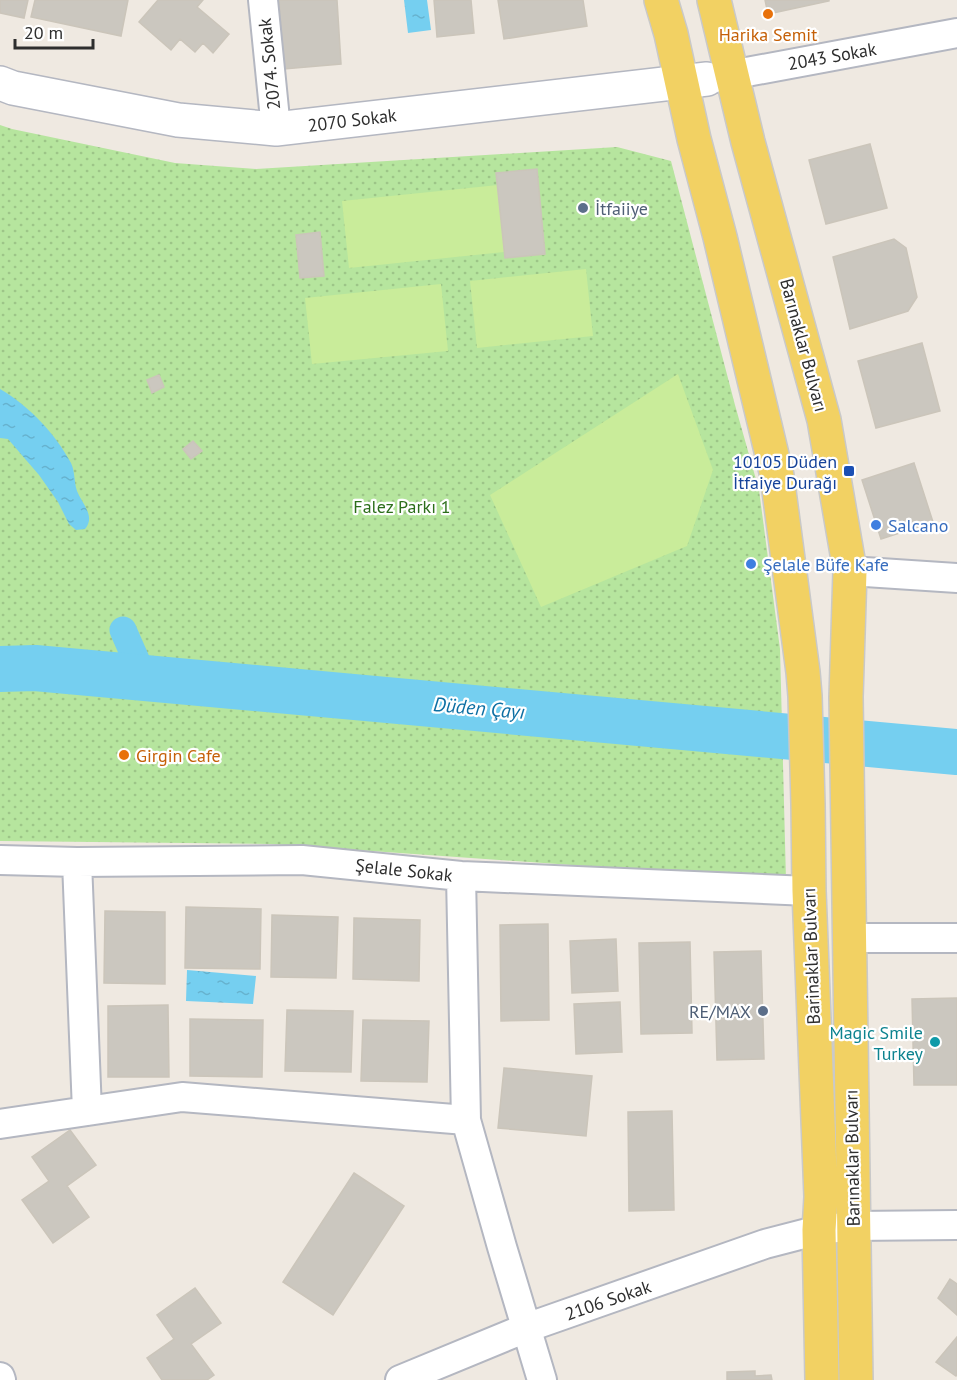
<svg xmlns="http://www.w3.org/2000/svg" width="957" height="1380" viewBox="0 0 957 1380" font-family="'PT Sans',sans-serif">
	<style>
		.grass { fill: url(#grass-dots) }
		.pitch { fill: #c9ec9a }
		.water { fill: url(#water-ripples) }
		.lines { fill: none; stroke-linecap: round; stroke-linejoin: round }
		.canal { stroke: #75cff0; stroke-width: 27 }
		.river { stroke: #75cff0; stroke-width: 46 }
		.building { fill: #cbc7bf; stroke: #cbc5ba; stroke-width: 1.5 }
		.street-casing { stroke: #b4b7c1; stroke-width: 32 }
		.secondary-casing { stroke: #b4b7c1; stroke-width: 36 }
		.primary-casing { stroke: #c9c9c9; stroke-width: 36 }
		.street { stroke: #fff; stroke-width: 28 }
		.secondary { stroke: #fff; stroke-width: 33 }
		.primary { stroke: #f2d163; stroke-width: 33 }
		.food-dot { fill: #e8710a; stroke: #fff; stroke-width: 2 }
		.service-dot { fill: #5c6f8a; stroke: #fff; stroke-width: 2 }
		.transit-dot { fill: #1a4fb4; stroke: #fff; stroke-width: 2 }
		.shop-dot { fill: #3f7fe0; stroke: #fff; stroke-width: 2 }
		.culture-dot { fill: #0f9aa8; stroke: #fff; stroke-width: 2 }
		.labels { text-anchor: middle; dominant-baseline: central; stroke-width: 4.5; stroke-linejoin: round; paint-order: stroke }
		.food-label { font-size: 18px; fill: #c56008; stroke: #fff }
		.street-label { font-size: 18px; fill: #2e2e2e; stroke: #fff }
		.service-label { font-size: 18px; fill: #4e5e75; stroke: #fff; text-anchor: start }
		.transit-label { font-size: 18px; fill: #164399; stroke: #fff; text-anchor: end }
		.park-label { font-size: 18px; fill: #2c6e1b; stroke: #fff }
		.shop-label { font-size: 18px; fill: #366cbe; stroke: #fff; text-anchor: start }
		.culture-label { font-size: 18px; fill: #0d838f; stroke: #fff; text-anchor: end }
		.water-label { font-size: 20px; font-style: italic; fill: #0d6fa3; stroke: #fff }
	</style>
	<defs>
		<pattern id="grass-dots" width="8" height="8" patternUnits="userSpaceOnUse" patternTransform="scale(1.5)"><rect width="8" height="8" fill="#b6e59e"/><path d="M2 2h.1M6 6h.1" fill="none" stroke="#9dc588" stroke-width="1.8" stroke-linecap="round"/></pattern>
		<pattern id="water-ripples" width="26" height="14" patternUnits="userSpaceOnUse" patternTransform="scale(1.5)"><rect width="26" height="14" fill="#75cff0"/><path d="M2 4q2-2 4 0t4 0M15 11q2-2 4 0t4 0" fill="none" stroke="#66b2ce"/></pattern>
	</defs>
	<rect width="100%" height="100%" fill="#efe9e1"/>
	<path class="grass" d="M0,125L12,129L175,163L256,169L617,147L671,161L735,405L759,490L780,649L786,880L272,844L0,841Z"/>
	<path class="pitch" d="M498,185L504,252L349,268L342,201Z
		M586,269L593,336L477,348L470,281Z
		M441,284L448,351L312,364L305,298Z
		M678,374L713,470L687,546L541,607L490,495Z"/>
	<path class="water" d="M404,0H427L431,30L408,33Z
		M0,389C29,406 55,433 71,463C75,471 74,482 77,491C82,504 96,516 85,529L76,530L69,524L58,502L39,475L8,439L0,438Z
		M187,970L256,976L253,1004L186,1001Z"/>
	<g class="lines">
		<path class="canal" d="M123,630L144,678"/>
		<path class="river" d="M0,669L35,668L957,752"/>
	</g>
	<path class="building" d="M0,0H28L24,18L0,13Z
		M35,0H128L121,36L31,17Z
		M158,0H203L197,7L229,34L213,53L203,43L195,52L180,39L171,50L139,22Z
		M279,0H337L341,64L284,69Z
		M434,0H471L474,33L437,37Z
		M498,0H583L587,26L504,39Z
		M765,0H829V1L768,14Z
		M870,144L887,208L826,224L809,160Z
		M537,169L545,254L505,258L496,173Z
		M320,232L324,276L300,278L296,235Z
		M894,239L906,248L917,297L908,311L850,329L833,257Z
		M922,343L940,411L876,428L858,361Z
		M159,375L164,387L152,393L147,380Z
		M193,441L202,451L191,459L183,449Z
		M914,463L933,522L881,539L862,480Z
		M186,907L261,909L260,969L185,968Z
		M105,911L165,912V984L104,983Z
		M272,915L338,917L336,978L271,977Z
		M354,918L420,920L419,981L353,979Z
		M548,924L549,1020L501,1021L500,925Z
		M616,939L618,991L572,993L570,941Z
		M690,942L692,1033L641,1034L639,943Z
		M761,951L764,1059L717,1060L714,952Z
		M957,998V1085H914L912,999Z
		M620,1002L622,1052L576,1054L574,1004Z
		M168,1005L169,1077H108V1006Z
		M287,1010L353,1011L351,1072L285,1071Z
		M190,1019L263,1020L262,1077L190,1076Z
		M363,1020L429,1021L427,1082L361,1081Z
		M504,1068L592,1076L586,1136L498,1128Z
		M672,1111L674,1210L629,1211L628,1112Z
		M70,1130L96,1165L67,1186L89,1217L53,1243L22,1200L49,1181L32,1157Z
		M354,1173L404,1206L333,1315L283,1282Z
		M950,1279L957,1284V1315L938,1298Z
		M195,1288L221,1323L191,1344L214,1375L207,1380H162L147,1358L174,1339L157,1315Z
		M957,1337V1375L956,1376L936,1362Z
		M755,1371V1376L771,1375L772,1380H727V1372Z"/>
	<g class="lines">
		<g class="street-casing">
			<path id="street" d="M263,0L276,129
				M709,79L957,33
				M850,571L957,578
				M0,860L77,862L302,860L461,876L809,891
				M77,862L87,1111
				M850,938H957
				M466,1120L502,1247L542,1380
				M0,1124L182,1097L466,1120L461,876
				M0,1377L1,1380
				M400,1380L526,1328L765,1244L819,1230L853,1226L957,1225"/>
		</g>
		<g class="secondary-casing">
			<path id="secondary" d="M0,83L13,88L178,120L276,129L707,79"/>
		</g>
		<g class="primary-casing">
			<path id="primary" d="M661,0L671,34L694,139L720,237L777,476L803,672L805,696L808,804L809,891L821,1197L819,1230L822,1380
				M714,0L748,142L824,420L850,571L846,697L856,1380"/>
		</g>
		<use href="#street" class="street"/>
		<use href="#secondary" class="secondary"/>
		<use href="#primary" class="primary"/>
	</g>
	<g class="food-dot">
		<circle cx="768" cy="14" r="6"/>
		<circle cx="124" cy="755" r="6"/>
	</g>
	<g class="service-dot">
		<circle cx="583" cy="208" r="6"/>
		<circle cx="763" cy="1011" r="6"/>
	</g>
	<rect class="transit-dot" x="843" y="465" width="12" height="12" rx="3"/>
	<g class="shop-dot">
		<circle cx="876" cy="525" r="6"/>
		<circle cx="751" cy="564" r="6"/>
	</g>
	<circle class="culture-dot" cx="935" cy="1042" r="6"/>
	<g class="labels">
		<g class="food-label">
			<text x="768" y="34">Harika Semit</text>
			<text x="136" y="755" text-anchor="start">Girgin Cafe</text>
		</g>
		<g class="street-label">
			<text transform="translate(832 56) rotate(-10)">2043 Sokak</text>
			<text transform="translate(269 64) rotate(-96)">2074. Sokak</text>
			<text transform="translate(352 120) rotate(-7)">2070 Sokak</text>
			<text transform="translate(804 345) rotate(75)">Barınaklar Bulvarı</text>
			<text transform="translate(404 870) rotate(6)">Şelale Sokak</text>
			<text transform="translate(811 956) rotate(-92)">Barinaklar Bulvarı</text>
			<text transform="translate(852 1158) rotate(-91)">Barınaklar Bulvarı</text>
			<text transform="translate(608 1300) rotate(-19)">2106 Sokak</text>
		</g>
		<g class="service-label">
			<text x="595" y="208">İtfaiiye</text>
			<text x="751" y="1011" text-anchor="end">RE/MAX</text>
		</g>
		<g class="transit-label">
			<text x="837" y="461">10105 Düden<tspan x="837" dy="21">İtfaiye Durağı</tspan></text>
		</g>
		<g class="park-label">
			<text x="402" y="506">Falez Parkı 1</text>
		</g>
		<g class="shop-label">
			<text x="888" y="525">Salcano</text>
			<text x="763" y="564">Şelale Büfe Kafe</text>
		</g>
		<g class="culture-label">
			<text x="923" y="1032">Magic Smile<tspan x="923" dy="21">Turkey</tspan></text>
		</g>
		<g class="water-label">
			<text transform="translate(479 708) rotate(5)">Düden Çayı</text>
		</g>
	</g>
	<path d="M15 39v9h78v-9" fill="none" stroke="#2e2e2e" stroke-width="3"/>
	<text x="24" y="39" font-size="18" fill="#2e2e2e" stroke="#ffffff" stroke-width="4.5" paint-order="stroke">20 m</text>
</svg>
